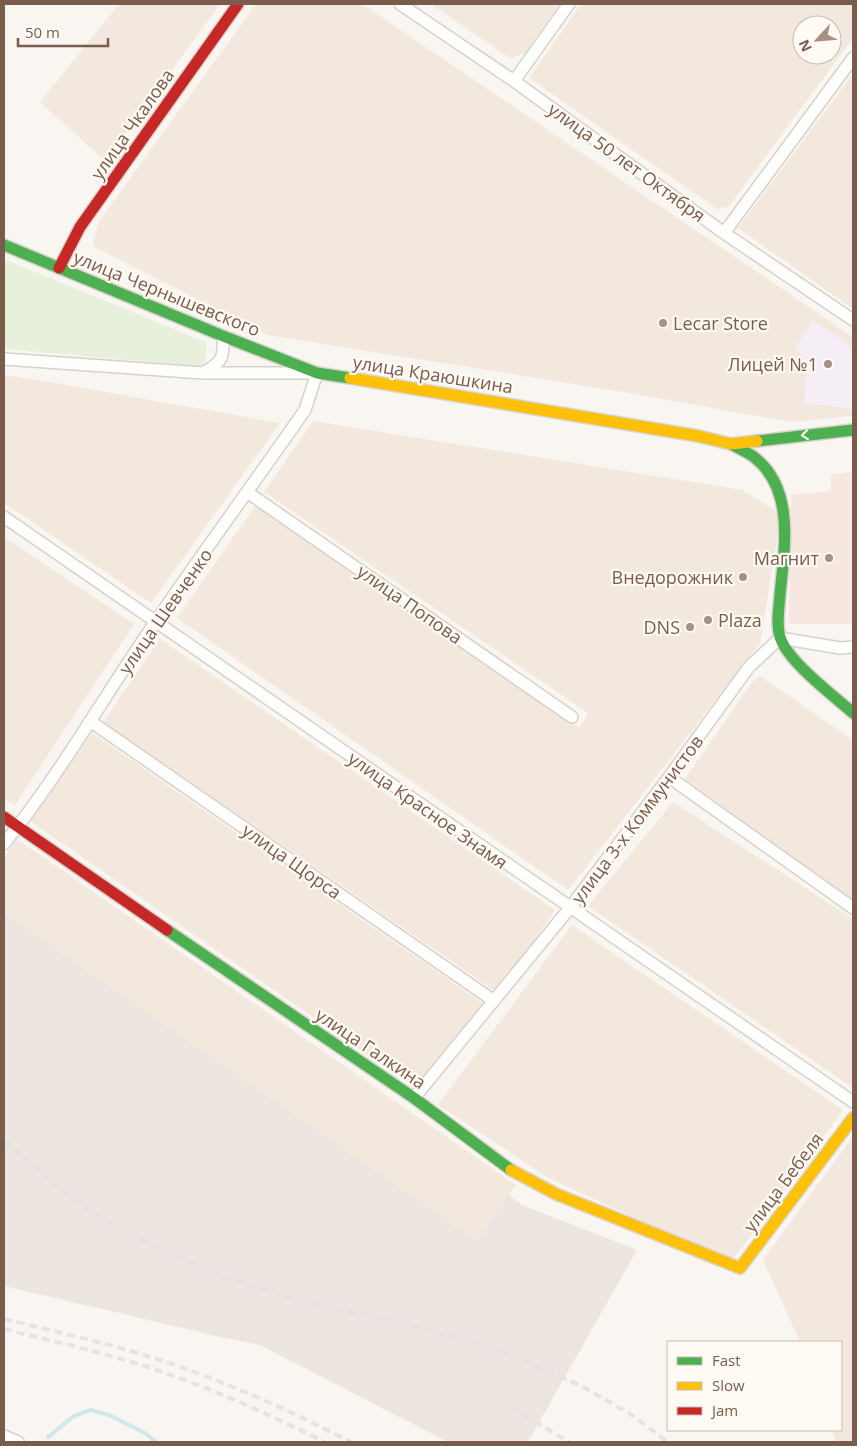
<svg xmlns="http://www.w3.org/2000/svg" width="857" height="1446" viewBox="0 0 857 1446" font-family="'Open Sans',sans-serif">
	<style>
		.residential { fill: #f2e8de; fill-rule: evenodd }
		.commercial { fill: #f6e8e1 }
		.industrial { fill: #ede5e0 }
		.education { fill: #f6eef6 }
		.green { fill: #e7f0db }
		.lines { fill: none; stroke-linecap: round; stroke-linejoin: round }
		.stream { stroke: #d0e8ea; stroke-width: 4 }
		.street-casing { stroke: #d7d1cb; stroke-width: 14 }
		.fast-casing { stroke: #d9d2cb; stroke-width: 14 }
		.slow-casing { stroke: #d9d2cb; stroke-width: 14 }
		.jam-casing { stroke: #d9d2cb; stroke-width: 14 }
		.street { stroke: #fefefd; stroke-width: 11 }
		.fast { stroke: #4caf50; stroke-width: 11 }
		.slow { stroke: #ffc107; stroke-width: 11 }
		.jam { stroke: #c62828; stroke-width: 11 }
		.rail { stroke: #e6e3e7; stroke-width: 4; stroke-dasharray: 8 5; stroke-linecap: butt }
		.oneway { stroke: #fffaf3 }
		.poi-dot { fill: #a69286; stroke: #fffaf3; stroke-width: 2 }
		.labels { text-anchor: middle; dominant-baseline: central; stroke-width: 4.5; stroke-linejoin: round; paint-order: stroke }
		.street-label { font-size: 18px; fill: #7a5c4d; stroke: #fffaf3 }
		.poi-label { font-size: 18px; fill: #7a5c4d; stroke: #fffaf3; text-anchor: end }
	</style>
	<rect width="100%" height="100%" fill="#f9f5f0"/>
	<path class="residential" d="M119,4H220L105,161L40,102Z
		M256,4H362L853,337V416L791,422L624,392L267,335L93,246L98,223Z
		M431,4H560L525,53L510,58Z
		M581,4H853V38L729,206L717,209L529,78ZM802,25H832V55H802Z
		M853,74V309L738,228Z
		M4,375L38,380L280,423L151,603L4,503Z
		M313,421L742,490L781,514L760,643L568,890L177,618L256,505L579,728L588,713L264,492Z
		M4,537L134,624L15,805L4,798Z
		M160,639L555,910L498,993L103,722Z
		M760,676L853,740V900L685,779L752,682Z
		M92,733L484,1004L415,1088L30,821Z
		M673,802L853,919V1088L588,906Z
		M17,839L516,1185L477,1241L4,913V858Z
		M572,925L843,1110L734,1258L682,1240L547,1177L438,1105Z
		M853,1136V1442H836L832,1430H841V1342H800L763,1260Z"/>
	<path class="commercial" d="M853,472V624H789L791,495L831,491V474Z"/>
	<path class="industrial" d="M4,913L477,1241L509,1195L522,1205L637,1250L528,1442H448L260,1345L225,1338L4,1286Z"/>
	<path class="education" d="M813,320L853,348V409L804,403L807,374L800,371L805,356L795,349Z"/>
	<path class="green" d="M4,259L205,342C208,350 207,360 200,366L4,349Z"/>
	<g class="lines">
		<path class="stream" d="M48,1437L74,1416L91,1410L109,1415L145,1433L156,1442"/>
		<g class="street-casing">
			<path id="street" d="M400,4L514,81L724,233L853,320
				M514,81L569,4
				M724,233L853,58
				M4,359L203,373H317L305,410C256,480 205,550 156,621C105,695 60,774 4,844
				M204,372C223,362 224,357 223,336
				M247,492L572,717
				M4,517C288,711 569,908 853,1102
				M90,721L494,1001
				M669,777L853,908
				M414,1098L569,909L669,777L749,667L780,638L840,648L853,647
				M4,1436L18,1442"/>
		</g>
		<g class="fast-casing">
			<path id="fast" d="M4,245L223,336L317,373L350,378
				M757,441L853,430
				M731,444C738,448 747,452 754,457C796,490 784,549 780,595C779,608 776,624 780,637C788,662 833,695 853,713
				M167,930L414,1098L511,1170"/>
		</g>
		<g class="slow-casing">
			<path id="slow" d="M350,378L698,436L731,444L757,441
				M511,1170L556,1194L740,1268L853,1118"/>
		</g>
		<g class="jam-casing">
			<path id="jam" d="M59,268L80,227L238,4
				M4,817L167,930"/>
		</g>
		<use href="#street" class="street"/>
		<use href="#fast" class="fast"/>
		<use href="#slow" class="slow"/>
		<use href="#jam" class="jam"/>
		<path class="rail" d="M4,1140L66,1194L86,1208L119,1228L176,1256L216,1273L285,1296L331,1308L381,1318L444,1334L514,1356L579,1385L629,1413L668,1442
			M4,1319C53,1331 103,1342 151,1357C220,1379 287,1409 351,1442
			M4,1329C52,1341 101,1352 148,1367C208,1387 267,1413 324,1442
			M512,1408L569,1442"/>
	</g>
	<defs><path id="oneway-chevron" d="M-2-3.5L2.5 0L-2 3.5" fill="none" stroke-width="1.6" stroke-linecap="round" stroke-linejoin="round" transform="scale(1.25)"/></defs>
	<use class="oneway" href="#oneway-chevron" transform="translate(805 435) rotate(174)"/>
	<g class="poi-dot">
		<circle cx="663" cy="323" r="5"/>
		<circle cx="828" cy="364" r="5"/>
		<circle cx="829" cy="558" r="5"/>
		<circle cx="743" cy="577" r="5"/>
		<circle cx="708" cy="620" r="5"/>
		<circle cx="690" cy="627" r="5"/>
	</g>
	<g class="labels">
		<g class="street-label">
			<text transform="translate(132 124) rotate(-55)">улица Чкалова</text>
			<text transform="translate(627 162) rotate(36)">улица 50 лет Октября</text>
			<text transform="translate(167 293) rotate(22)">улица Чернышевского</text>
			<text transform="translate(433 374) rotate(9)">улица Краюшкина</text>
			<text transform="translate(410 604) rotate(35)">улица Попова</text>
			<text transform="translate(165 611) rotate(-55)">улица Шевченко</text>
			<text transform="translate(428 810) rotate(35)">улица Красное Знамя</text>
			<text transform="translate(637 819) rotate(-53)">улица 3-х Коммунистов</text>
			<text transform="translate(292 861) rotate(35)">улица Щорса</text>
			<text transform="translate(371 1048) rotate(34)">улица Галкина</text>
			<text transform="translate(783 1182) rotate(-53)">улица Бебеля</text>
		</g>
		<g class="poi-label">
			<text x="673" y="323" text-anchor="start">Lecar Store</text>
			<text x="818" y="364">Лицей №1</text>
			<text x="819" y="558">Магнит</text>
			<text x="733" y="577">Внедорожник</text>
			<text x="718" y="620" text-anchor="start">Plaza</text>
			<text x="680" y="627">DNS</text>
		</g>
	</g>
	<rect width="857" height="1446" fill="none" stroke="#7a5c4d" stroke-width="10"/>
	<rect x="667" y="1341" width="175" height="90" fill="#fffaf3" stroke="#cabbb1"/>
	<rect x="677" y="1357" width="25" height="8" fill="#4caf50" stroke="#cabbb1"/>
	<text x="712" y="1366" font-size="15" fill="#7a5c4d">Fast</text>
	<rect x="677" y="1382" width="25" height="8" fill="#ffc107" stroke="#cabbb1"/>
	<text x="712" y="1391" font-size="15" fill="#7a5c4d">Slow</text>
	<rect x="677" y="1407" width="25" height="8" fill="#c62828" stroke="#cabbb1"/>
	<text x="712" y="1416" font-size="15" fill="#7a5c4d">Jam</text>
	<g transform="translate(817 40) rotate(244)"><circle r="24" fill="#fffaf3" stroke="#cabbb1"/>
	<path d="M0-4L9 19L0 12L-9 19Z" fill="#a69286"/>
	<text y="-8" font-size="14" font-weight="bold" text-anchor="middle" fill="#7a5c4d">N</text>
	</g>
	<path d="M18 38v8h90v-8" fill="none" stroke="#7a5c4d" stroke-width="2.5"/>
	<text x="25" y="38" font-size="15" fill="#7a5c4d" stroke="#fffaf3" stroke-width="4" paint-order="stroke">50 m</text>
</svg>
